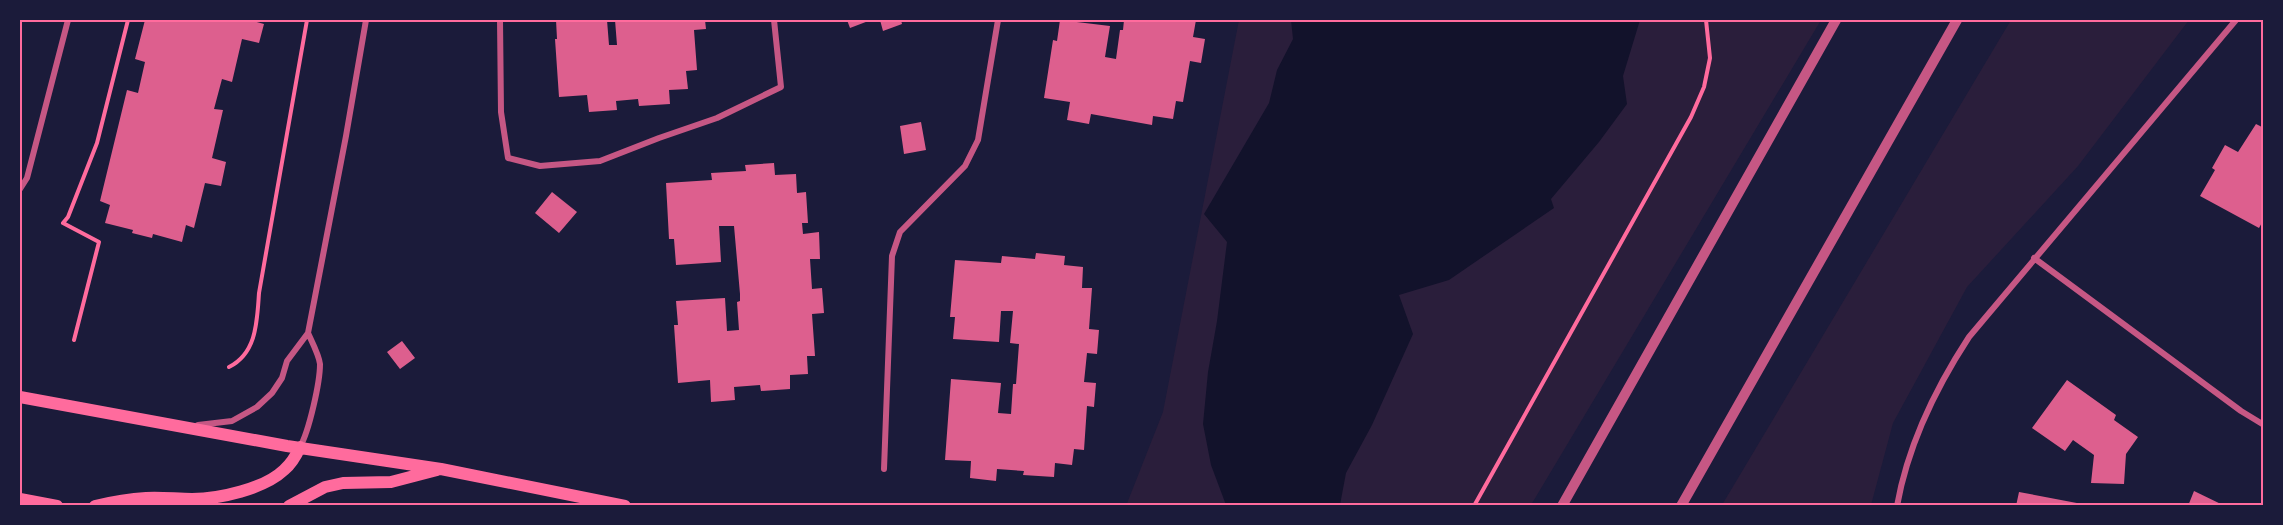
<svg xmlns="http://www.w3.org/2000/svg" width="2283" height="525" viewBox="0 0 2283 525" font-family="'Noto Sans',sans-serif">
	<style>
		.green { fill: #2a1e3b }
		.water { fill: #12122b }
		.building { fill: #dd5f8e }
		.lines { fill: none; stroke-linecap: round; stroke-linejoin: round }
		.path { stroke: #ff6b9d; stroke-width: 4 }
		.minor { stroke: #c65784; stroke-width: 6 }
		.tertiary { stroke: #c65784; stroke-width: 10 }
		.secondary { stroke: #ff6b9d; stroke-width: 12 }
		.neatline { fill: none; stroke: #ff6b9d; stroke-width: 2 }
	</style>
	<rect width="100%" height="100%" fill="#1b1b3a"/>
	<path class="green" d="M1239,20H1821L1531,505L1126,506L1163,412Z
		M2011,20H2189L2078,166L1967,287L1893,423L1871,505H1722Z"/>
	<path class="water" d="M1291,20H1640L1623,76L1627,104L1599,142L1551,199L1554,208L1449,280L1399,295L1413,334L1372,425L1346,473L1340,505H1226L1211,465L1203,424L1208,372L1217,321L1227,242L1204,214L1269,103L1277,70L1293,39Z"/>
	<path class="building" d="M145,20H249L264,24L259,43L242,39L232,82L222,79L214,109L223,110L212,158L226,162L221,186L205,183L194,228L186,225L182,242L153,234L152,238L132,233L133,230L105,223L110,205L100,201L127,90L138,93L145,62L135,59Z
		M556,20H607L609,45H617L615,20H705L706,29L694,30L697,70L686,71L688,89L669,90L670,104L639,106L638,99L616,101L617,110L589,112L587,95L559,97L555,39H557Z
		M847,20H871L850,28Z
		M880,20H901L902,24L883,31Z
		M1060,20L1110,26L1105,57L1116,59L1120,30H1123L1124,20H1196L1193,37L1205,39L1201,63L1190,61L1183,102L1176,101L1173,119L1153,116L1152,125L1091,114L1089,124L1067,120L1070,102L1044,98L1053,40L1057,41Z
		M921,122L926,150L904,154L900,126Z
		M2256,124L2264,128V219L2259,228L2200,196L2215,170L2212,168L2225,145L2238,152Z
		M774,163L775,175L796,174L797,193L806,192L808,223H802L803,234L819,232L820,259H810L812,289L822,288L824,313L812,314L815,356H807L808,374L790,375V389L761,391L760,385L734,387L735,400L711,402L710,380L678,383L674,325H678L676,301L725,298L727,331L739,330L737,302L740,301V294L734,226H719L721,262L676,265L674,239H669L666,183L712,180L711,173L746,171L745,165Z
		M552,192L577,212L559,233L535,213Z
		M1036,253L1065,256L1064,265L1083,267L1082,288H1092L1089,329L1099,330L1097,354L1087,353L1084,382L1096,383L1094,407L1087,406L1084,450L1074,449L1072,465L1055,463L1054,477L1023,475L1024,471L997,469L996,481L970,478L971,461L945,460L951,379L1001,383L998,413L1011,414L1013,384H1016L1019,344L1010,343L1013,311H1001L999,342L953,339L955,317H950L955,260L1001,263L1002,256L1035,259Z
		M402,341L415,358L400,369L387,352Z
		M2067,380L2116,415L2114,420L2138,437L2126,454L2124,484L2091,483L2094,455L2073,440L2065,451L2032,428Z
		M2194,491L2225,506H2188Z
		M2019,492L2082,504V506H2016Z"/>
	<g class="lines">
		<path class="path" d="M74,340L99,242L63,223L68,217L97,143L128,20
			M229,367C257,353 257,321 259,293L307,20
			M1474,506L1691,117L1704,87L1710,58L1706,20"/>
		<path class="minor" d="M500,20L501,112L508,158L540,166L600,161L659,138L717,118L781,87L774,20
			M20,189L27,178L68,20
			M2034,258L2241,411L2264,425
			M198,425L232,421L257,407L272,393L282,378L287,361L308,333L346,136L366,20
			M300,447C309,431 320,383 320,364C319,355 312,342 308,333
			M884,469L892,256L900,232L965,166L978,140L998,20
			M1897,506C1908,444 1935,389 1969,337L2236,20"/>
		<path class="tertiary" d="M1562,506L1836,20
			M1681,506L1957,20"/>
		<path class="secondary" d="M20,397L287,446L441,469L625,506
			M20,499L57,506
			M95,506C112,502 129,499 146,498C161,497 177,499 192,499C219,499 264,489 284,470C291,464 296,456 300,447
			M289,506L325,487L343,483L391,482L437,470"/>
	</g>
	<rect width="2283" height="525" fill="none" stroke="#1b1b3a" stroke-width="42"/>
	<rect x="21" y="21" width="2241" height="483" class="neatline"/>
</svg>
